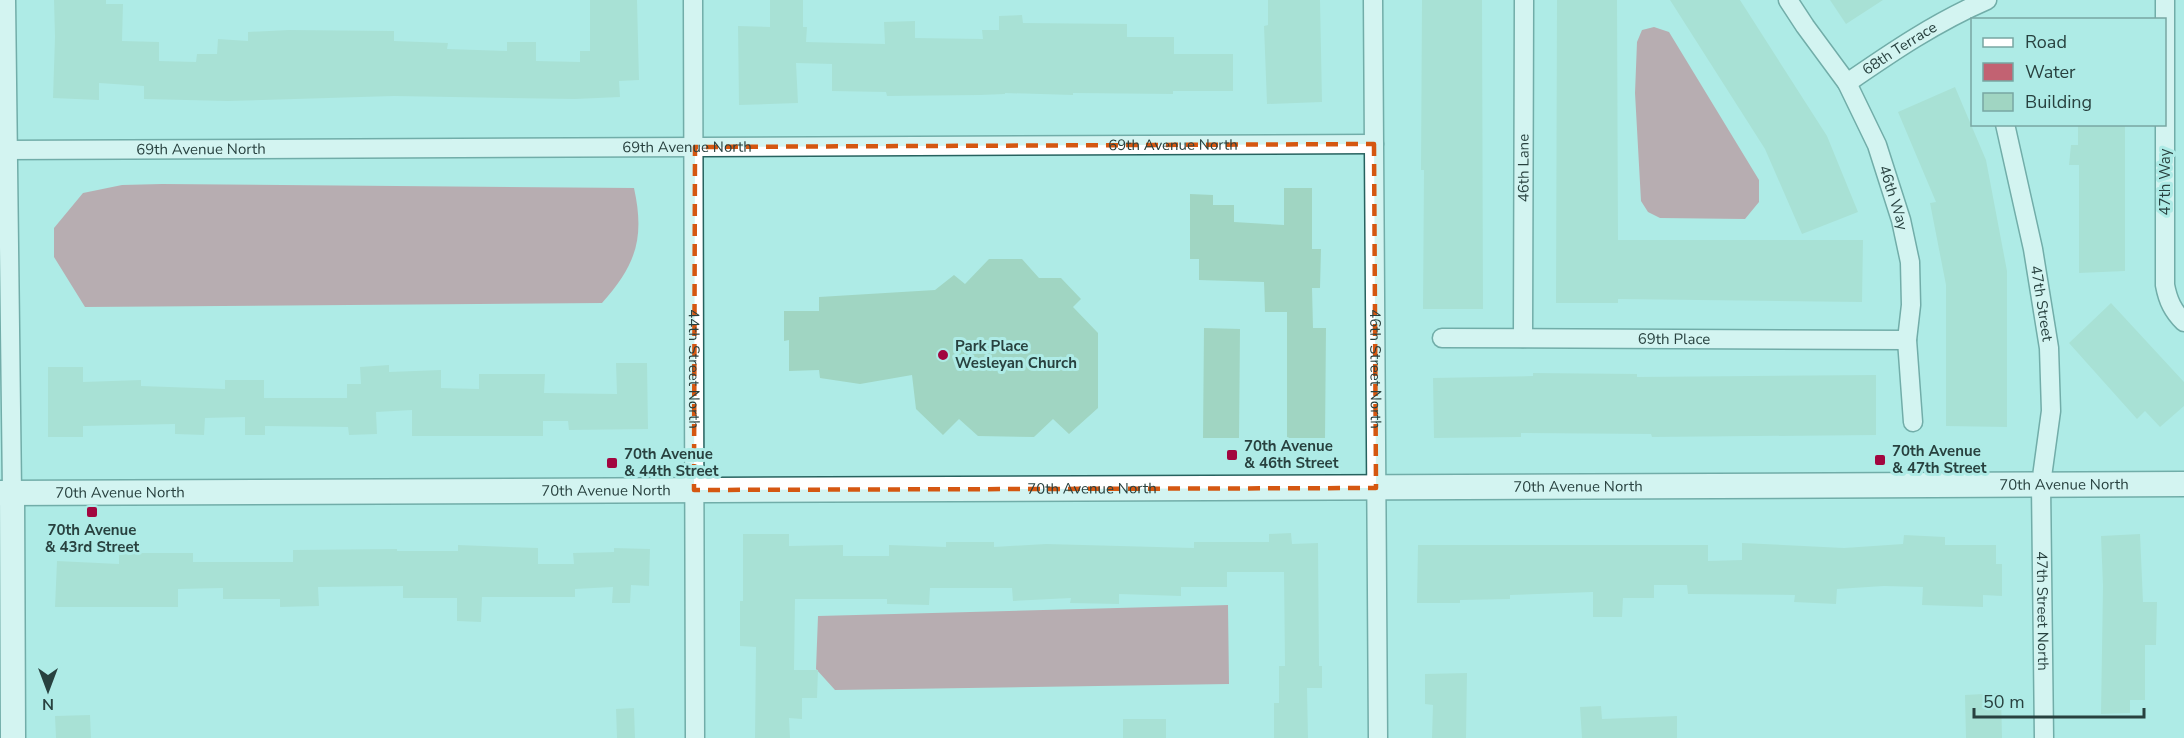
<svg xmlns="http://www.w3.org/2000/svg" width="2184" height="738" viewBox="0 0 2184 738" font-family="'Nunito Sans',sans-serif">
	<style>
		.water { fill: #c26272 }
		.building { fill: #a0d5c2 }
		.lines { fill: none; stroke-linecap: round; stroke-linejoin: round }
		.minor-casing { stroke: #27625f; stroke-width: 21 }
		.tertiary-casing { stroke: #27625f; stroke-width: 27 }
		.minor { stroke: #fff; stroke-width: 18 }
		.tertiary { stroke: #fff; stroke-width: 24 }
		.marked { fill: none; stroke: #d55711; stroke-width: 4.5; stroke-dasharray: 12 8; stroke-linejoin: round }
		.poi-dot { fill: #a2063f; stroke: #aeebe6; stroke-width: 2 }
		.labels { text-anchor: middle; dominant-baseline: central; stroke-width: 6; stroke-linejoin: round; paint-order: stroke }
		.street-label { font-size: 15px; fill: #28413f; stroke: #aeebe6 }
		.poi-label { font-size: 15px; font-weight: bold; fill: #28413f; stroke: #aeebe6; text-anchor: start }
	</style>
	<rect width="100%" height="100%" fill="#aeebe6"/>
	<path class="water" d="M1654,27L1669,32L1759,180V202L1745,219L1660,218L1648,212L1641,201L1635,93L1637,42L1642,30Z
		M162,184L634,188C645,238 636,265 602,303L85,307L54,257V228L83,193L122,185Z
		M1228,605L1229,684L835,690L816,669L818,616Z"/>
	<path class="building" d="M54,0H106V4H123L122,41L159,42V61L196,62L197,54H217L218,39L248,41V32L289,30L394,31V41L448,43L447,49L507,51V42H536V61L580,62V51H590V0H637L639,80L619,81L620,97L575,99L394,96L228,101L144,99V86L99,83V100L53,98L55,37Z
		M770,0H803V27H807L806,42L885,44L884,22L915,21V38L983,39L982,30H999V16L1022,15L1023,23L1127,24V37H1174V54H1233V91H1173V94L1073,93V95L1005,93V94L980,95L887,96L886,92L832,91V64L796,63L798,103L739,105L738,26L770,27Z
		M1268,0H1320L1322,102L1267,104L1264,26L1268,25Z
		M1422,0H1482L1483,309H1423L1424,170H1421Z
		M1557,0H1617L1618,240H1863L1862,302L1618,299V303H1556Z
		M1670,0H1740L1827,136L1858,212L1802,234L1765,149Z
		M1830,0H1883L1846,24Z
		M1955,87L1986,160L2007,271V427L1946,426V285L1930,203L1936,202L1898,112Z
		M2078,124H2125V271L2079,273V165H2069L2071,145H2078Z
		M1284,188H1312V249H1321L1320,288H1312L1313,328H1326L1325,438H1287V312H1265L1264,282L1199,280V259H1190V194L1213,195V205H1234V222L1284,225Z
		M989,259H1022L1039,278H1061L1081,299L1073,307L1098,333V408L1069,434L1053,419L1034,437L978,436L959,419L943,435L916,409L912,375L860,384L820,378L819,370L789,371V340L784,341V311H819V297L935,290L954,275L965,284Z
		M2111,303L2184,382V406L2160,427L2145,411L2137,419L2069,343Z
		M1204,328L1240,329L1239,438H1203Z
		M616,363H647L648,429L569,430L568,421H543V436H412V410L376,412L377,434L349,435L348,427L265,426V435H245V417L205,418L204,435L175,434V424L83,426V437H48V367H83V382L141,380V386L225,389V380H264V398H347V384H361L360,367L389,365V372L441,370V388L479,389V374H545L544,393L617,394Z
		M1533,373L1637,374V377L1876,375V435L1652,437L1651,434L1521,433V437L1434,438L1433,378L1533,376Z
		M1291,533L1292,544L1318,543L1319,666H1322V688H1307L1308,738H1274V703H1279V666H1285L1284,572H1227V587H1181V596L1119,594V604L1070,603L1071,598L1013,601L1012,588H930L929,605L887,604V599H795L794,670H818L817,698H802V719L789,718L790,738H755L756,647L740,646V601H743V534H789V546L843,545V556H889V545L946,547V542H994V547L1046,544L1194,548V542H1269V534Z
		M2140,534L2143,602H2157L2156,645H2145V700H2130V713L2101,714L2103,586L2101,536Z
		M1904,535L1945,537V545H1996V564H2002V596L1983,595V607L1922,605L1923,587L1884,586L1837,589L1836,604L1794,602L1795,595L1688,594L1687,585H1654V598H1623L1622,617H1593V592L1510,595V599L1460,600V603H1417L1418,545H1708V561L1742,560V543L1844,548L1903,544Z
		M458,545L538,548V564H574L573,553L614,552V548L650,549L649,586L631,585L630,603H612L613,587L575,589V597H482L481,622L457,621V598H403V586L318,587L319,606L280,607V599H223V588L178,589V607H55L57,561L119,564V548H140V553H193V562H293V550L397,549V551H458Z
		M1467,673L1466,738H1432L1433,705L1425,704V674Z
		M2001,693L2002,738H1966L1965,695Z
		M1601,706L1602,719L1677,716V738H1582L1580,707Z
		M634,708L635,738H617L616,709Z
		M90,715L91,738H56L55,716Z
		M1123,719H1166V738H1123Z"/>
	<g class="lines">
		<g class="minor-casing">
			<g id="minor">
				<path d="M6,0L12,493"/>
				<path id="s1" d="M693,0L695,738"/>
				<path id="s2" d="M1373,0L1378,738"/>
				<path id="s3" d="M1788,0L1805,26L1847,83L1877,145L1901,220L1910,262L1911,305L1907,340L1913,422"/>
				<path d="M2165,0V285C2168,301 2173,311 2184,322"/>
				<path id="s4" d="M1847,83C1892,52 1936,22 1987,0"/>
				<path id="s5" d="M2005,124L2033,249L2049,348L2051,411L2041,484L2044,738"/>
				<path id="s6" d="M0,150L1374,144"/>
				<path id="s7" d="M1442,338L1907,340"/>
				<path id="s8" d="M1523,338L1524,0"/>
			</g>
		</g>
		<g class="tertiary-casing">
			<g id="tertiary">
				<path id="s9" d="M0,493L2184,484"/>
				<path d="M12,493L13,738"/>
			</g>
		</g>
		<use href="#minor" class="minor"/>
		<use href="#tertiary" class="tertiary"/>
	</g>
	<path d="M0 0H2184V738H0ZM1374,144L1376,488L694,490L695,147Z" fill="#aeebe6" fill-opacity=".55" fill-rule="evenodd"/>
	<path class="marked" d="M1374,144L1376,488L694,490L695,147Z"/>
	<g class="poi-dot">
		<circle cx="943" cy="355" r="6"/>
		<rect x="1226" y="449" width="12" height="12" rx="3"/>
		<rect x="1874" y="454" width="12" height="12" rx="3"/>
		<rect x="606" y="457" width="12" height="12" rx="3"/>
		<rect x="86" y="506" width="12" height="12" rx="3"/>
	</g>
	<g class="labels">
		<g class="street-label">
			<text stroke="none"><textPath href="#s4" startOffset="63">68th Terrace</textPath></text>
			<text stroke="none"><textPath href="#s6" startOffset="1173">69th Avenue North</textPath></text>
			<text stroke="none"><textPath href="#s6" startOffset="687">69th Avenue North</textPath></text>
			<text stroke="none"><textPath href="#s6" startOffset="201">69th Avenue North</textPath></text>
			<text stroke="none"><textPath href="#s8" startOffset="170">46th Lane</textPath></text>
			<text transform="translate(2165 182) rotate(-90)">47th Way</text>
			<text stroke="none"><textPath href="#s3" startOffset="226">46th Way</textPath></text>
			<text stroke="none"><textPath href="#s5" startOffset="183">47th Street</textPath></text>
			<text stroke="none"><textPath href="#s7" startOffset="232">69th Place</textPath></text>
			<text stroke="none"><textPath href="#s1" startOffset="369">44th Street North</textPath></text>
			<text stroke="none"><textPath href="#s2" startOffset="369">46th Street North</textPath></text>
			<text stroke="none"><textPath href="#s9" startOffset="2064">70th Avenue North</textPath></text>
			<text stroke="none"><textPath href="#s9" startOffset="1578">70th Avenue North</textPath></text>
			<text stroke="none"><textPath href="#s9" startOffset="1092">70th Avenue North</textPath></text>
			<text stroke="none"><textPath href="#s9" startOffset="606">70th Avenue North</textPath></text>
			<text stroke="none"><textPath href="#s9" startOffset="120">70th Avenue North</textPath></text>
			<text stroke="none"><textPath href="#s5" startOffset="492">47th Street North</textPath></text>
		</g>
		<g class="poi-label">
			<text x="955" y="346">Park Place<tspan x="955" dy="17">Wesleyan Church</tspan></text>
			<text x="1244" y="446">70th Avenue<tspan x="1244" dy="17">&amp; 46th Street</tspan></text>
			<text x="1892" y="451">70th Avenue<tspan x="1892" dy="17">&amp; 47th Street</tspan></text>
			<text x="624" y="454">70th Avenue<tspan x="624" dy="17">&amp; 44th Street</tspan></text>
			<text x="92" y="530" text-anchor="middle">70th Avenue<tspan x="92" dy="17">&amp; 43rd Street</tspan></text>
		</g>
	</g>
	<rect x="1971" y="18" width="195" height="108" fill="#aeebe6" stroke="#78a7a3" stroke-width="1.5"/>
	<rect x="1983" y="38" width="30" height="9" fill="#ffffff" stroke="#78a7a3" stroke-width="1.5"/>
	<text x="2025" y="48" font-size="18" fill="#28413f">Road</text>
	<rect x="1983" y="63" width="30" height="18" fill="#c26272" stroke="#78a7a3" stroke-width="1.5"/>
	<text x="2025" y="78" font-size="18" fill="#28413f">Water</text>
	<rect x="1983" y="93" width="30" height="18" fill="#a0d5c2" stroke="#78a7a3" stroke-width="1.5"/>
	<text x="2025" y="108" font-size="18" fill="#28413f">Building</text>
	<g transform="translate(48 690) rotate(180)" stroke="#aeebe6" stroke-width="4.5" paint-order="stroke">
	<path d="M0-4.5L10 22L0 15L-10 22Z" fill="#28413f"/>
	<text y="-9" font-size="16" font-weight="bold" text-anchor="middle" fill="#28413f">N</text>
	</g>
	<path d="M1974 708v9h170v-9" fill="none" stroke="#28413f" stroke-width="3"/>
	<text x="1983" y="708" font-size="18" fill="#28413f" stroke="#aeebe6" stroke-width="4.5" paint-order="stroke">50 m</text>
</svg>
